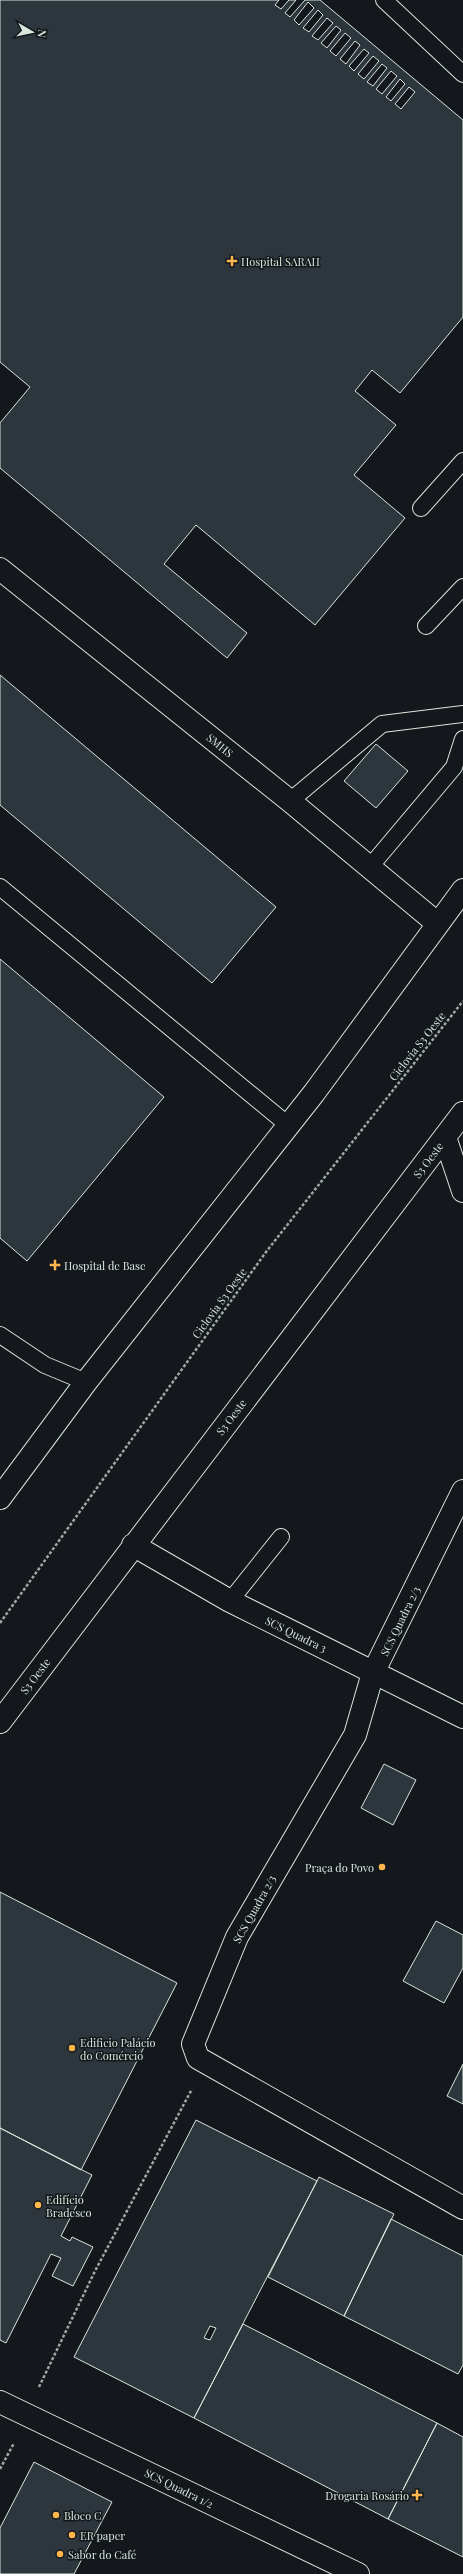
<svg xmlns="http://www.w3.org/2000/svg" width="463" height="2574" viewBox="0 0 463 2574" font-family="'Playfair Display',serif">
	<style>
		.building { fill: #2c363c; stroke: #d8e6dc; fill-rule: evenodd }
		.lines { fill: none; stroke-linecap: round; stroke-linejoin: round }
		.lane-casing { stroke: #d8e6dc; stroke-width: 18 }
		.secondary-casing { stroke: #d8e6dc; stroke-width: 24 }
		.path { stroke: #9da8a2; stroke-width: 2.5; stroke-dasharray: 3 2; stroke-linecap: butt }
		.lane { stroke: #14181c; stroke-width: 16 }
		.secondary { stroke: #14181c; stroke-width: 22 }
		.poi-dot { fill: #ffb74d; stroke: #14181c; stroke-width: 1.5 }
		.labels { text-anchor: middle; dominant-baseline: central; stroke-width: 3; stroke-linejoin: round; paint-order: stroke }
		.poi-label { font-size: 11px; fill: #d8e6dc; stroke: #14181c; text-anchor: start }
		.street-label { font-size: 11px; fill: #d8e6dc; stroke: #14181c }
	</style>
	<rect width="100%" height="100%" fill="#14181c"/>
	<path class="building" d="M0,0H279L275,5L281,9L289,0H296L285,13L290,17L305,0H320L463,120V317L400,393L372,370L355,391L396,425L354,475L405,518L315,625L196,525L164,564L247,633L227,658L0,468V423L30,387L0,362ZM308,2L314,8L299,25L294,20ZM318,10L323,15L309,32L303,28ZM327,18L333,23L318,40L312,36ZM336,26L341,30L327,48L321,43ZM345,33L351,38L336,56L330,51ZM355,41L360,45L346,64L340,59ZM364,49L369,53L354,71L349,66ZM373,56L379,61L364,79L358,74ZM382,64L387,68L373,86L367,82ZM391,71L397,76L382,94L376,89ZM400,79L405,84L391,101L386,97ZM409,87L415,92L401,109L395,104Z
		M0,675L276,907L212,983L0,805Z
		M376,744L408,771L376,808L344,781Z
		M0,959L164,1097L27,1261L0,1238Z
		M384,1764L416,1780L393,1825L361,1808Z
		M0,1892L177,1983L81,2170L0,2128Z
		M436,1921L463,1935V1968L444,2003L403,1981Z
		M463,2064V2104L447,2096Z
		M196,2120L317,2181L194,2418L74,2357ZM210,2326L216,2328L210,2340L204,2338Z
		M0,2128L92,2175L61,2236L70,2241L72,2237L93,2247L73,2286L52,2276L61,2258L51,2254L6,2343L0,2340Z
		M319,2177L394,2214L344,2316L268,2277Z
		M391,2219L463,2256V2365L458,2374L344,2316Z
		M243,2324L437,2423L388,2519L194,2418Z
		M437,2423L463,2437V2557L388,2519Z
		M34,2462L112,2502L74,2574H0V2528Z"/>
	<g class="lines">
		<g class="lane-casing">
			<path id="lane" d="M384,0L463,74
				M421,508L463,461
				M426,626L463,587
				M290,801L382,724L463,714
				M369,868L454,767L463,739
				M0,887L288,1125
				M0,1335L45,1365L86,1382
				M230,1601L281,1537"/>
		</g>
		<g class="secondary-casing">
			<path id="secondary" d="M0,569L290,801L438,924
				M445,1137L463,1191
				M463,1491L373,1673L355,1735L237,1937L193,2044L198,2058L463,2208
				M0,1498L86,1382L314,1093L463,890
				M133,1545L230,1601L463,1717
				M0,1722L463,1113
				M0,2402L358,2574"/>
		</g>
		<path class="path" d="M0,1623L266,1252L463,1001
			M39,2387L95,2271L192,2089
			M0,2469L14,2443"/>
		<use href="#lane" class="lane"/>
		<use href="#secondary" class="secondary"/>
	</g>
	<g class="poi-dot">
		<path d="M230 255h4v4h4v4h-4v4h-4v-4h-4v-4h4z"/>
		<path d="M53 1259h4v4h4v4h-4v4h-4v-4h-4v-4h4z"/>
		<circle cx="382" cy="1867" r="4"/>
		<circle cx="72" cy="2048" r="4"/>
		<circle cx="38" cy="2205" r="4"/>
		<path d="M415 2489h4v4h4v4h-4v4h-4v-4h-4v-4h4z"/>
		<circle cx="56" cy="2515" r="4"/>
		<circle cx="72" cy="2535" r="4"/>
		<circle cx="60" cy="2554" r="4"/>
	</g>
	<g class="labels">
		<g class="poi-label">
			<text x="241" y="261">Hospital SARAH</text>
			<text x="64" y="1265">Hospital de Base</text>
			<text x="374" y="1867" text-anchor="end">Praça do Povo</text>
			<text x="80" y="2042">Edificio Palácio<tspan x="80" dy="13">do Comércio</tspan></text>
			<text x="46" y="2199">Edifício<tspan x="46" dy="13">Bradesco</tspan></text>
			<text x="409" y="2495" text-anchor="end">Drogaria Rosário</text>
			<text x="64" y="2515">Bloco C</text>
			<text x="80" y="2535">ER paper</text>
			<text x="68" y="2554">Sabor do Café</text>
		</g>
		<g class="street-label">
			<text transform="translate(220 745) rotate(39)">SMHS</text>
			<text transform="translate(417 1046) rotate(-52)">Ciclovia S3 Oeste</text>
			<text transform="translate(428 1160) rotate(-53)">S3 Oeste</text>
			<text transform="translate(219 1303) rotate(-54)">Ciclovia S3 Oeste</text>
			<text transform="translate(231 1417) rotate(-53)">S3 Oeste</text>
			<text transform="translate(400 1621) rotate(-64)">SCS Quadra 2/3</text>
			<text transform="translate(296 1634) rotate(26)">SCS Quadra 3</text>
			<text transform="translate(35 1676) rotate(-53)">S3 Oeste</text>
			<text transform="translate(254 1909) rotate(-61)">SCS Quadra 2/3</text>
			<text transform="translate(179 2488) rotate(26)">SCS Quadra 1/2</text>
		</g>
	</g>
	<g transform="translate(32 32) rotate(99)" stroke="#14181c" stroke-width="3" paint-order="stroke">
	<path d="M0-3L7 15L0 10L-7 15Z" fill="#d8e6dc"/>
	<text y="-6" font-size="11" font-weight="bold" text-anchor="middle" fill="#d8e6dc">N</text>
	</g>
</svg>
